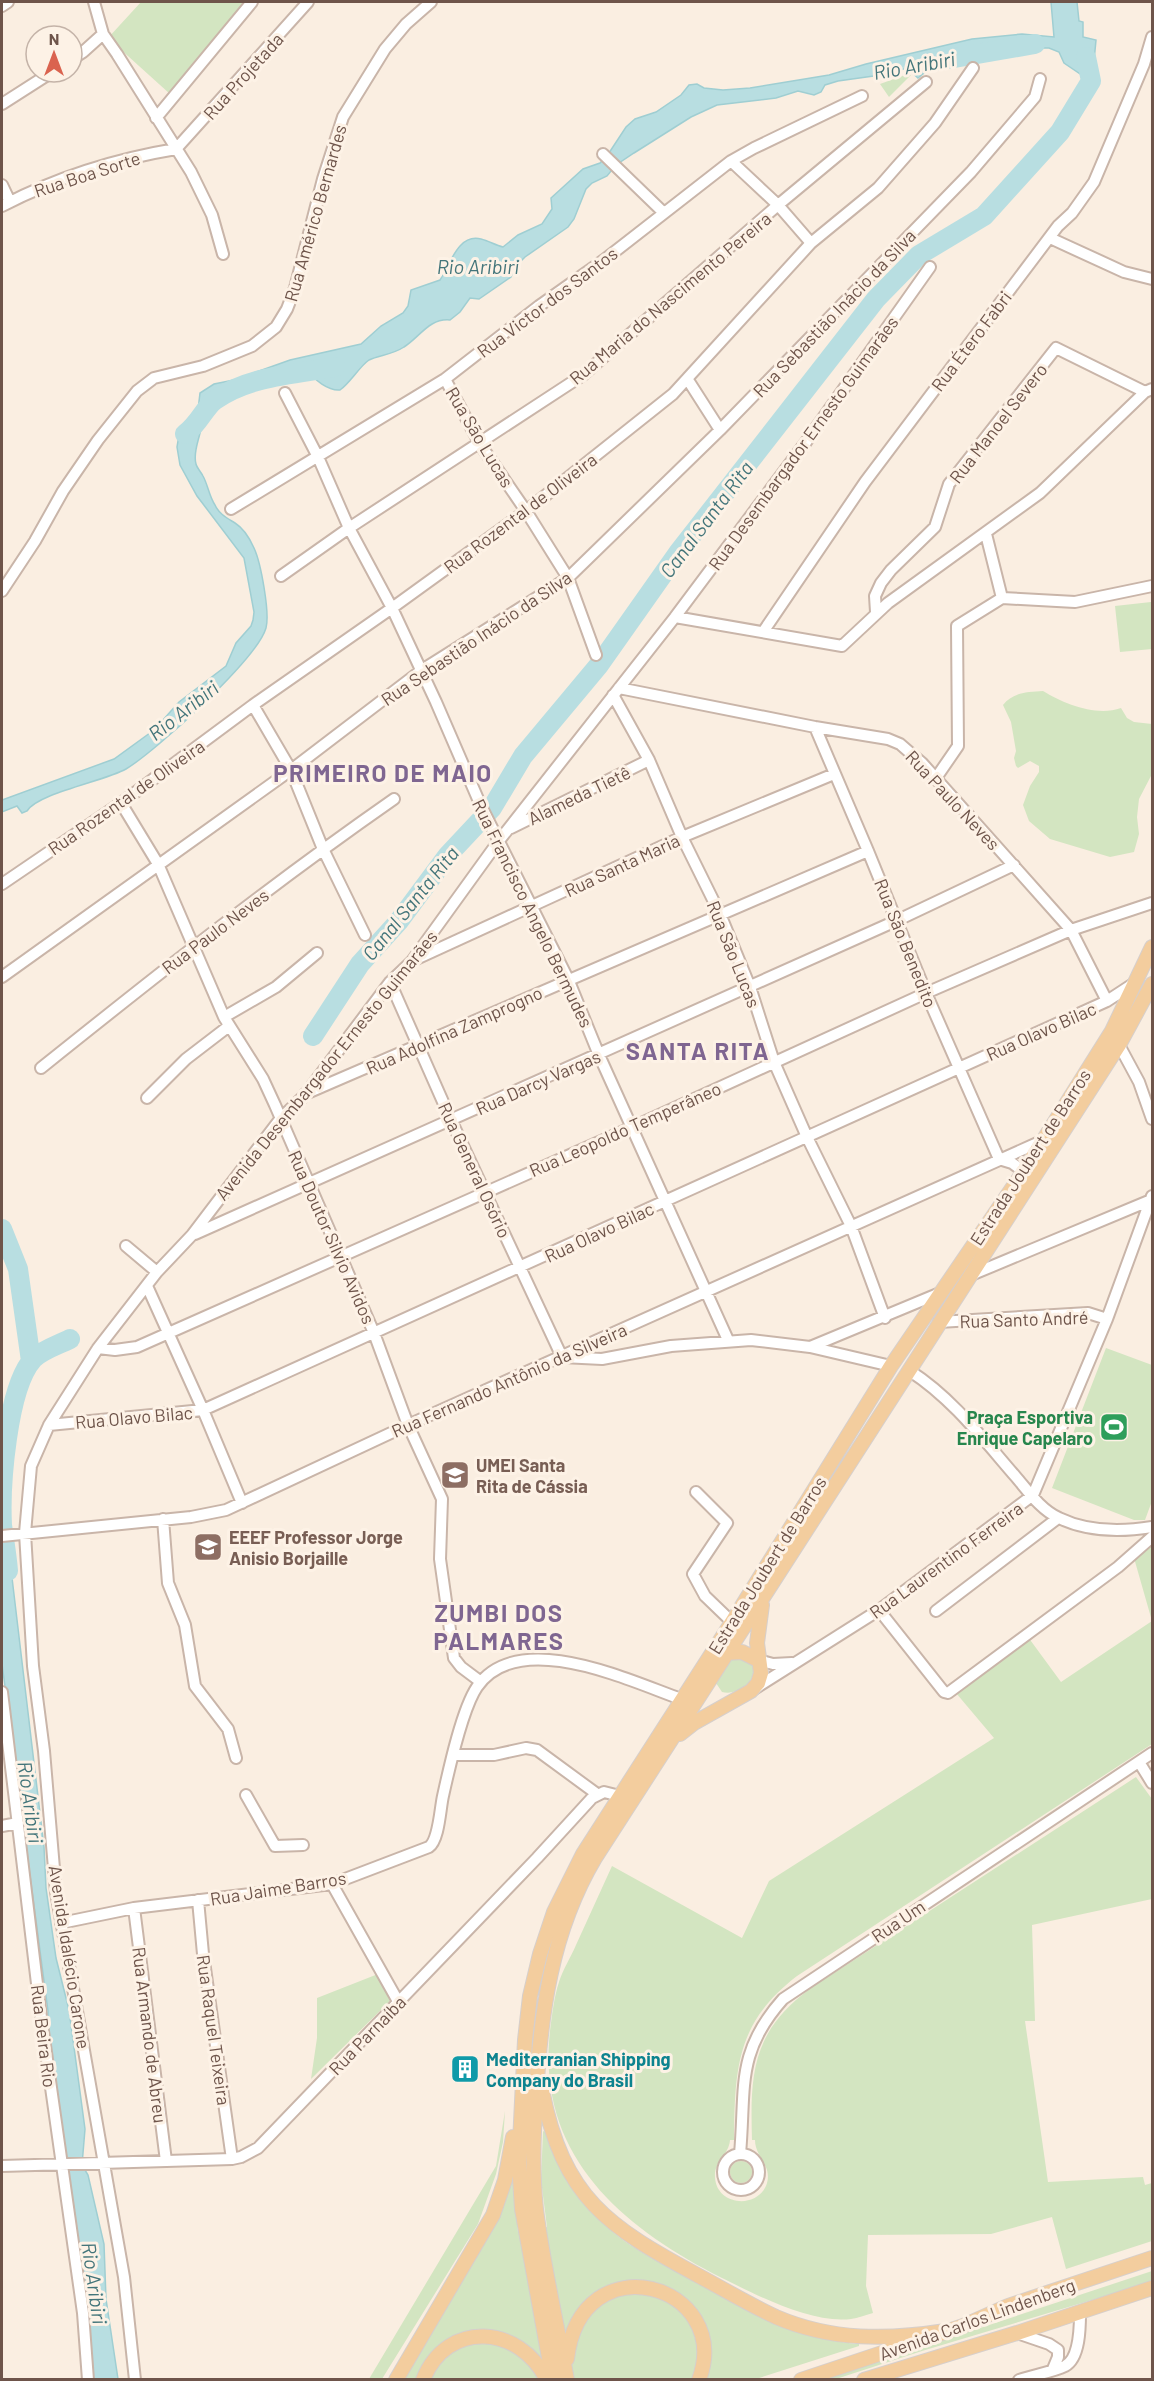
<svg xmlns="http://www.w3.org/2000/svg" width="1154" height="2381" viewBox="0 0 1154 2381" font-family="Barlow,sans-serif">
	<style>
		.green { fill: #d3e5c1 }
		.water { fill: #b8dee1; stroke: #9fced2; stroke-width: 1.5 }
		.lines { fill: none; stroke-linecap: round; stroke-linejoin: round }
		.river { stroke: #b8dee1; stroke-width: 20 }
		.minor-casing { stroke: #c9b5a9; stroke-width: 14 }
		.major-casing { stroke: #d6cfcc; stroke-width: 16 }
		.minor { stroke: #fff; stroke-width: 10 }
		.major { stroke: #f3cd9e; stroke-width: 14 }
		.labels { text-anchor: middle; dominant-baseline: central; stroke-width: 6; stroke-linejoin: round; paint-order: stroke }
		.street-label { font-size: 18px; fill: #6e544a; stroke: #fdf2e6 }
		.leisure-label { font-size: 18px; font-weight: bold; fill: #27864d; stroke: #fdf2e6; text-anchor: end }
		.education-label { font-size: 18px; font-weight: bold; fill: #785e54; stroke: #fdf2e6; text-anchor: start }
		.culture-label { font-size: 18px; font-weight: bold; fill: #0d838f; stroke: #fdf2e6; text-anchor: start }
		.water-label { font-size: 20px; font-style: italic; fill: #43757a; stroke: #fdf2e6 }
		.district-label { font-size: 24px; font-weight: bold; letter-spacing: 1.5px; fill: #7f6691; stroke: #fdf2e6 }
	</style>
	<rect width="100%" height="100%" fill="#faeee1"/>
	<path class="green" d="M141,2H244L170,94L108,38Z
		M905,75H911L889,97L880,84Z
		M1151,602L1152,649L1120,652L1115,606Z
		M1043,691C1064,704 1097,717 1121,708L1127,718L1134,722L1152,724V774L1139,799L1137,817L1139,834L1134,852L1110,857L1050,839L1029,821L1023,805L1030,786L1039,772V766L1030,761L1018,768L1016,766L1014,758L1016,751L1011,722L1003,705C1013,692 1028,692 1043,691Z
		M1106,1348L1152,1365V1501L1145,1520H1134L1052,1488Z
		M1152,1545V1744L797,1976C736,2023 735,2068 734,2140H730C729,2155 714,2161 715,2177C716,2206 759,2210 767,2183C772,2165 755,2157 755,2140H752C750,2073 752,2031 811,1988L1136,1777L1152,1799V1899L1032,1925L1035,2021H1025L1048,2182L1143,2177L1145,2185L1152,2183V2241L1066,2269L1052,2217L991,2234L868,2235L866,2286L873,2313C865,2315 858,2318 851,2319C812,2324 756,2295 722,2278C621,2227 536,2155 550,2031C552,2015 554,1997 559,1982C563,1969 571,1957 576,1945C588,1919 600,1892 612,1866L742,1938L769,1881L994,1738L956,1693L1028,1637L1061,1682L1152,1621L1134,1558Z
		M738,1657L752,1663C759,1681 739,1696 722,1692L716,1683L731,1659Z
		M378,1974L390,2001L311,2079L317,2038V1998Z
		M505,2111L503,2142L496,2174L478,2224L382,2379H369L496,2166Z
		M543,2131L545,2132C557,2166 575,2196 601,2221C635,2255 683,2274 726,2296C747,2307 769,2322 792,2330C813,2338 836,2342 859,2344V2346L756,2379H706C720,2330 688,2284 636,2282L646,2292L672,2303L691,2325L699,2352L693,2379L402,2380L499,2216L507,2196L512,2175L518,2232L547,2227L541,2180Z
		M730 2172a11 11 0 1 1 22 0a11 11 0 1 1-22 0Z
		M1152,2271V2282L922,2351L836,2379L823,2380Z"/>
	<path class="water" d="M1051,2H1077L1079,21L1083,22V37L1096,40L1092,82L1064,63L1059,52L1049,48H987L982,58L968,54L935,64L918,78L907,68L888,74L838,81L825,85L821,92L814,95L798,91L776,98L717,105L691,117L634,153L616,165L607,176L592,183L586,189L574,219L568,227L525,257L515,267L511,277L479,299L470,298L460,312L450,320C429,318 420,337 404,347C392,355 379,355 369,360C360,366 350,383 340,390C329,391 313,380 309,370C291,365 271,382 252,383C239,384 214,391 207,402C202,411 203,423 200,433C198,442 193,454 196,464C197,468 201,472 203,476C208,485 209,496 215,505C219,514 227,518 235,523C243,528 250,539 254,548C261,563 270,613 266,628C257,659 156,751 126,769C105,781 38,793 27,811L22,813L17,806L2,812V800L114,759L154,730L179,702L226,666L236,643L251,626L253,620L254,612L244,558L197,496L180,465L177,447L179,435L190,423L198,410L200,393L214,384L234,380L290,360L361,344L381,326L403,313L408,306L411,290L440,280C450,265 458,233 481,239C489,241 495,245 503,247L518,235L542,224L552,209L551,198L583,169L600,163L607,156L626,127L635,119L656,112L681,95L689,85L697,84L704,88L723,90L750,88L829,75L866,64L972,39L1022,34L1054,37Z
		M8,1544L44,1847L46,1888L56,1958L69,2010L85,2129L82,2165L88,2175L104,2244L106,2299L118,2379H91L74,2209L48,2047V2011L2,1664V1545Z"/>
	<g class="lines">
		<path class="river" d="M937,61L1035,44
			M185,434C199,424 205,407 215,400C249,376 295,374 335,367
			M313,1036L360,964L399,921L448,855L492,808L523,756L599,665L678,553L876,299L919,255L984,216L1060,132L1091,81L1086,57
			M2,1229L18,1269L31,1361
			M8,1571C7,1556 4,1540 2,1525C0,1486 7,1388 33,1359C42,1350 58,1345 70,1339"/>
		<g class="minor-casing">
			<path id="minor" d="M94,2L103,34L117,54L191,172L212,215L223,254
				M2,6L8,2
				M72,59L83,52L103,34
				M2,104L52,72
				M156,118L252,2
				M176,149L308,2
				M603,154L664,213
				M731,161L778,205L811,243
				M2,185L10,202
				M2,206C56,178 115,159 176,149
				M1050,238L1124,272L1152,279
				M445,379L480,444L526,511L568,578L596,655
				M688,380L720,430
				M285,393L318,457L349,528L392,608L436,702L481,806L568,979L599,1055L728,1340
				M231,509L445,379L539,306L604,260L731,161L754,148L862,96
				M986,534L1002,598
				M281,576L349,528L583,375L778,205L926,82
				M2,591L35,541L63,491L98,440L137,391L154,378L203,366L252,346L276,327L287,309L295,288L323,179L343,117L385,49L406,24L431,2
				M876,612L875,596L881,583L891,570L935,527L949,484L1056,348L1145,392
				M675,617L842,646L888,603L1040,493L1145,392L1152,389
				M763,632L865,482L1058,226L1072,213L1094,182L1144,64L1152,37
				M619,688L815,727L888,739L900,744L922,763L1071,930L1107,1001
				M613,695L649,760L682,837L720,914L750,987L774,1062L807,1137L851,1226L885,1318
				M253,705L291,770L323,849L365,935
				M815,727L868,851L926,993L999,1159
				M936,778L958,746L957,626L1002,598L1075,602L1152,586
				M121,803L158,864L224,1017L263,1079L275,1105L374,1333L408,1425L442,1499L440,1559L454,1658L461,1667L481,1682
				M511,828L649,760
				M2,884L121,803L253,705L392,608L526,511L673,394L811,243L878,188L935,123L973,68
				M412,961L682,837L834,774
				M2,977L291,770L422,670L568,578L720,430L971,172L1035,97L1040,79
				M390,982L451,1120L562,1357
				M224,1017L276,987L317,953
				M1119,1045L1139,1082L1152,1119
				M41,1068C157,975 272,884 394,799
				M305,1094L868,851
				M147,1098L186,1059L229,1026
				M999,1159L1012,1163L1030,1176
				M195,1234L898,920L1014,865
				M126,1246L157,1272
				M971,1275L1151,1200
				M147,1286L203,1410L242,1503
				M939,1322L1088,1313L1107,1319
				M810,1347L940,1293
				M98,1348L115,1350L137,1347L633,1127L926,993L1071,930L1152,903
				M562,1357L602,1359L671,1346L751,1340L810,1347L891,1366
				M910,1371C952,1398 983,1439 1016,1477C1028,1491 1041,1510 1059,1518C1088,1532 1121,1532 1152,1527
				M49,1425L203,1410L1107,1001L1133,984
				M696,1492L727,1523L693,1574L705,1596L732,1622
				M163,1519L168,1583L185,1625L195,1686L228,1729L236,1758
				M2,1536L191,1517L226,1510L408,1425L1044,1140
				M879,1610L944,1692L948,1693L1118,1567L1152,1537
				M936,1611L1058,1518
				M758,1660L773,1664L792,1663
				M754,1689L879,1610L1033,1495L1107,1319L1152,1196
				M2,1692L41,2017L83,2313L88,2380
				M454,1755H494L526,1748L537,1750L597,1794
				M1139,1762L1152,1783
				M246,1795L275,1846L303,1845
				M2,1826L18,1823
				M332,1884L399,2003
				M198,1900L203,1954L232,2159
				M134,1908L166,2161
				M61,1923L134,1908L332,1884L429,1847C439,1840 440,1809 443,1796C449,1769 462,1709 477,1687C518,1627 630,1681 681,1699
				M740,2154C746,2088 735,2053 783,1999L1152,1753
				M723 2172a18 18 0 1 1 36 0a18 18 0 1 1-36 0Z
				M2,2166L232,2159L241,2157L258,2148L537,1858L592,1798L604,1792L620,1796
				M1017,2333L1049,2344L1058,2350V2357L1053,2369
				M135,2380L124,2277L56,1892L44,1751L33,1666L25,1533L31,1466L49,1425L98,1348L157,1272L192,1235L281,1118L305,1095L390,982L412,961L498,842L675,617L806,442L930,267
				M1019,2380C1033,2375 1053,2372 1065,2366C1080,2358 1080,2327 1080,2313"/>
		</g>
		<g class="major-casing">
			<path id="major" d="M724,1653L742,1652L758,1660
				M680,1734L694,1723L751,1691L758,1683L761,1673L757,1643L762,1605
				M542,2090C563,2198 608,2227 699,2276C725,2290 750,2305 776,2317C832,2341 888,2340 946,2331
				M939,2334L963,2326L1008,2306L1152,2258
				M567,2359C581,2240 734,2284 699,2380
				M396,2380L493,2215L505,2180L513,2137
				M423,2380C447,2319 520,2325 547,2380
				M553,2380L522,2209L519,2163L525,2040L530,1996L540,1954L554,1912L583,1854L732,1622L891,1366L1024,1171L1112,1031L1152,947
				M567,2380C557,2323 543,2266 536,2209C532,2172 533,2136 536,2099C540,2015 551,1932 595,1858L1119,1045L1152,984
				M801,2380L915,2342
				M864,2380L1017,2333L1152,2288"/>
		</g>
		<use href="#minor" class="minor"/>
		<use href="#major" class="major"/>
	</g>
	<defs>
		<g id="stadium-square" transform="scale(1.5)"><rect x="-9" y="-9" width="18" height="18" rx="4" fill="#2e9e5b" stroke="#fdf2e6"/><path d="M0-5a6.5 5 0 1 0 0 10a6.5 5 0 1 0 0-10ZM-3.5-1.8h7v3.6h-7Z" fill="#fff"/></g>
		<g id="school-square" transform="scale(1.5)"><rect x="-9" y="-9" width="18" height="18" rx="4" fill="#8d6e63" stroke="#fdf2e6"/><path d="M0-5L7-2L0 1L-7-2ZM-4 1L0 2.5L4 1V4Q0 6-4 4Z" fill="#fff"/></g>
		<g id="building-square" transform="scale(1.5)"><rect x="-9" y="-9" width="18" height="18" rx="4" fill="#0f9aa8" stroke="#fdf2e6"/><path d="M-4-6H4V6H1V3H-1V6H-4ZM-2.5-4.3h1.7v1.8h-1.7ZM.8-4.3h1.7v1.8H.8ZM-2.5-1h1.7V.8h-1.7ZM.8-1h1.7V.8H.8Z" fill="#fff"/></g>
	</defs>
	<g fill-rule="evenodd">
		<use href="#stadium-square" x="1114" y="1427"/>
		<use href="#school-square" x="455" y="1475"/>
		<use href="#school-square" x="208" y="1547"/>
		<use href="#building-square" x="465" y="2069"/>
	</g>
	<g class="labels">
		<g class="street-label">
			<text transform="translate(243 76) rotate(-48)">Rua Projetada</text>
			<text transform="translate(87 174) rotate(-18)">Rua Boa Sorte</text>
			<text transform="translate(315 213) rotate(-74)">Rua Américo Bernardes</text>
			<text transform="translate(670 298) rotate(-40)">Rua Maria do Nascimento Pereira</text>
			<text transform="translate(547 302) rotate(-37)">Rua Victor dos Santos</text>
			<text transform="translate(834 313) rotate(-46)">Rua Sebastião Inácio da Silva</text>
			<text transform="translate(971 341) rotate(-53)">Rua Étero Fabri</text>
			<text transform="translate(998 423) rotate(-52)">Rua Manoel Severo</text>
			<text transform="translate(480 437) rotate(59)">Rua São Lucas</text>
			<text transform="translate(803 443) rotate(-54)">Rua Desembargador Ernesto Guimarães</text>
			<text transform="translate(520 513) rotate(-37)">Rua Rozental de Oliveira</text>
			<text transform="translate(476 638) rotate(-34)">Rua Sebastião Inácio da Silva</text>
			<text transform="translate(579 795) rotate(-26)">Alameda Tietê</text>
			<text transform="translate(126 797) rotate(-35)">Rua Rozental de Oliveira</text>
			<text transform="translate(953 800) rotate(47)">Rua Paulo Neves</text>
			<text transform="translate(622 865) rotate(-25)">Rua Santa Maria</text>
			<text transform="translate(533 913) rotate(64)">Rua Francisco Angelo Bermudes</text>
			<text transform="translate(215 931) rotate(-37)">Rua Paulo Neves</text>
			<text transform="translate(906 943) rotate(68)">Rua São Benedito</text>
			<text transform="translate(734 954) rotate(68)">Rua São Lucas</text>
			<text transform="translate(454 1030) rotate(-24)">Rua Adolfina Zamprogno</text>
			<text transform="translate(1041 1031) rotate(-24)">Rua Olavo Bilac</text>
			<text transform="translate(326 1065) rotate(-51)">Avenida Desembargador Ernesto Guimarães</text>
			<text transform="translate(538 1082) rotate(-24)">Rua Darcy Vargas</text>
			<text transform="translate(625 1129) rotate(-24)">Rua Leopoldo Temperâneo</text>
			<text transform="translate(1030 1157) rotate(-57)">Estrada Joubert de Barros</text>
			<text transform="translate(475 1170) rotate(65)">Rua General Osório</text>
			<text transform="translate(599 1232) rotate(-25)">Rua Olavo Bilac</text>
			<text transform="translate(332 1237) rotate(66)">Rua Doutor Silvio Avidos</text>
			<text transform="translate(1024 1319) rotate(-2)">Rua Santo André</text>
			<text transform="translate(509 1380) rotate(-24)">Rua Fernando Antônio da Silveira</text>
			<text transform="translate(134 1417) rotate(-5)">Rua Olavo Bilac</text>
			<text transform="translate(946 1560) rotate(-36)">Rua Laurentino Ferreira</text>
			<text transform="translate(767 1565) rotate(-58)">Estrada Joubert de Barros</text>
			<text transform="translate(278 1888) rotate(-9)">Rua Jaime Barros</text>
			<text transform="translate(898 1921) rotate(-34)">Rua Um</text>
			<text transform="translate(70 1957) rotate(81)">Avenida Idalécio Carone</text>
			<text transform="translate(214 2030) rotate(82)">Rua Raquel Teixeira</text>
			<text transform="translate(150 2035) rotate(83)">Rua Armando de Abreu</text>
			<text transform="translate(367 2035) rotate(-46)">Rua Parnaíba</text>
			<text transform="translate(44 2036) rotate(83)">Rua Beira Rio</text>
			<text transform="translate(977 2319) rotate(-20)">Avenida Carlos Lindenberg</text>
		</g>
		<g class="leisure-label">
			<text x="1093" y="1417">Praça Esportiva<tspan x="1093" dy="21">Enrique Capelaro</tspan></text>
		</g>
		<g class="education-label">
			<text x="476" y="1465">UMEI Santa<tspan x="476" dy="21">Rita de Cássia</tspan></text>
			<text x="229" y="1537">EEEF Professor Jorge<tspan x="229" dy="21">Anisio Borjaille</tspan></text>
		</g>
		<g class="culture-label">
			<text x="486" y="2059">Mediterranian Shipping<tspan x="486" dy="21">Company do Brasil</tspan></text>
		</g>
		<g class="water-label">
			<text transform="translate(914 65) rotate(-10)">Rio Aribiri</text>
			<text x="478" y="266">Rio Aribiri</text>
			<text transform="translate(706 519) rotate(-53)">Canal Santa Rita</text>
			<text transform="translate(183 710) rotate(-38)">Rio Aribiri</text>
			<text transform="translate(410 903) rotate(-51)">Canal Santa Rita</text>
			<text transform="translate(31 1802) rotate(82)">Rio Aribiri</text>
			<text transform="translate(95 2283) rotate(82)">Rio Aribiri</text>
		</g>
		<g class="district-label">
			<text x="383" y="772">PRIMEIRO DE MAIO</text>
			<text x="698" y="1050">SANTA RITA</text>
			<text x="499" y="1612">ZUMBI DOS<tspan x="499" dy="28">PALMARES</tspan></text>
		</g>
	</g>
	<rect width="1154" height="2381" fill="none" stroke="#6e544a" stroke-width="6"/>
	<g transform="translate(54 54)"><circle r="28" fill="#fdf2e6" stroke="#c4b3a8" stroke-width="1.5"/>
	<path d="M0-4.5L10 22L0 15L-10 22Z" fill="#da634f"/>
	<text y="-9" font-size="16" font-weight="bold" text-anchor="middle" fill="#6e544a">N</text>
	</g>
</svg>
